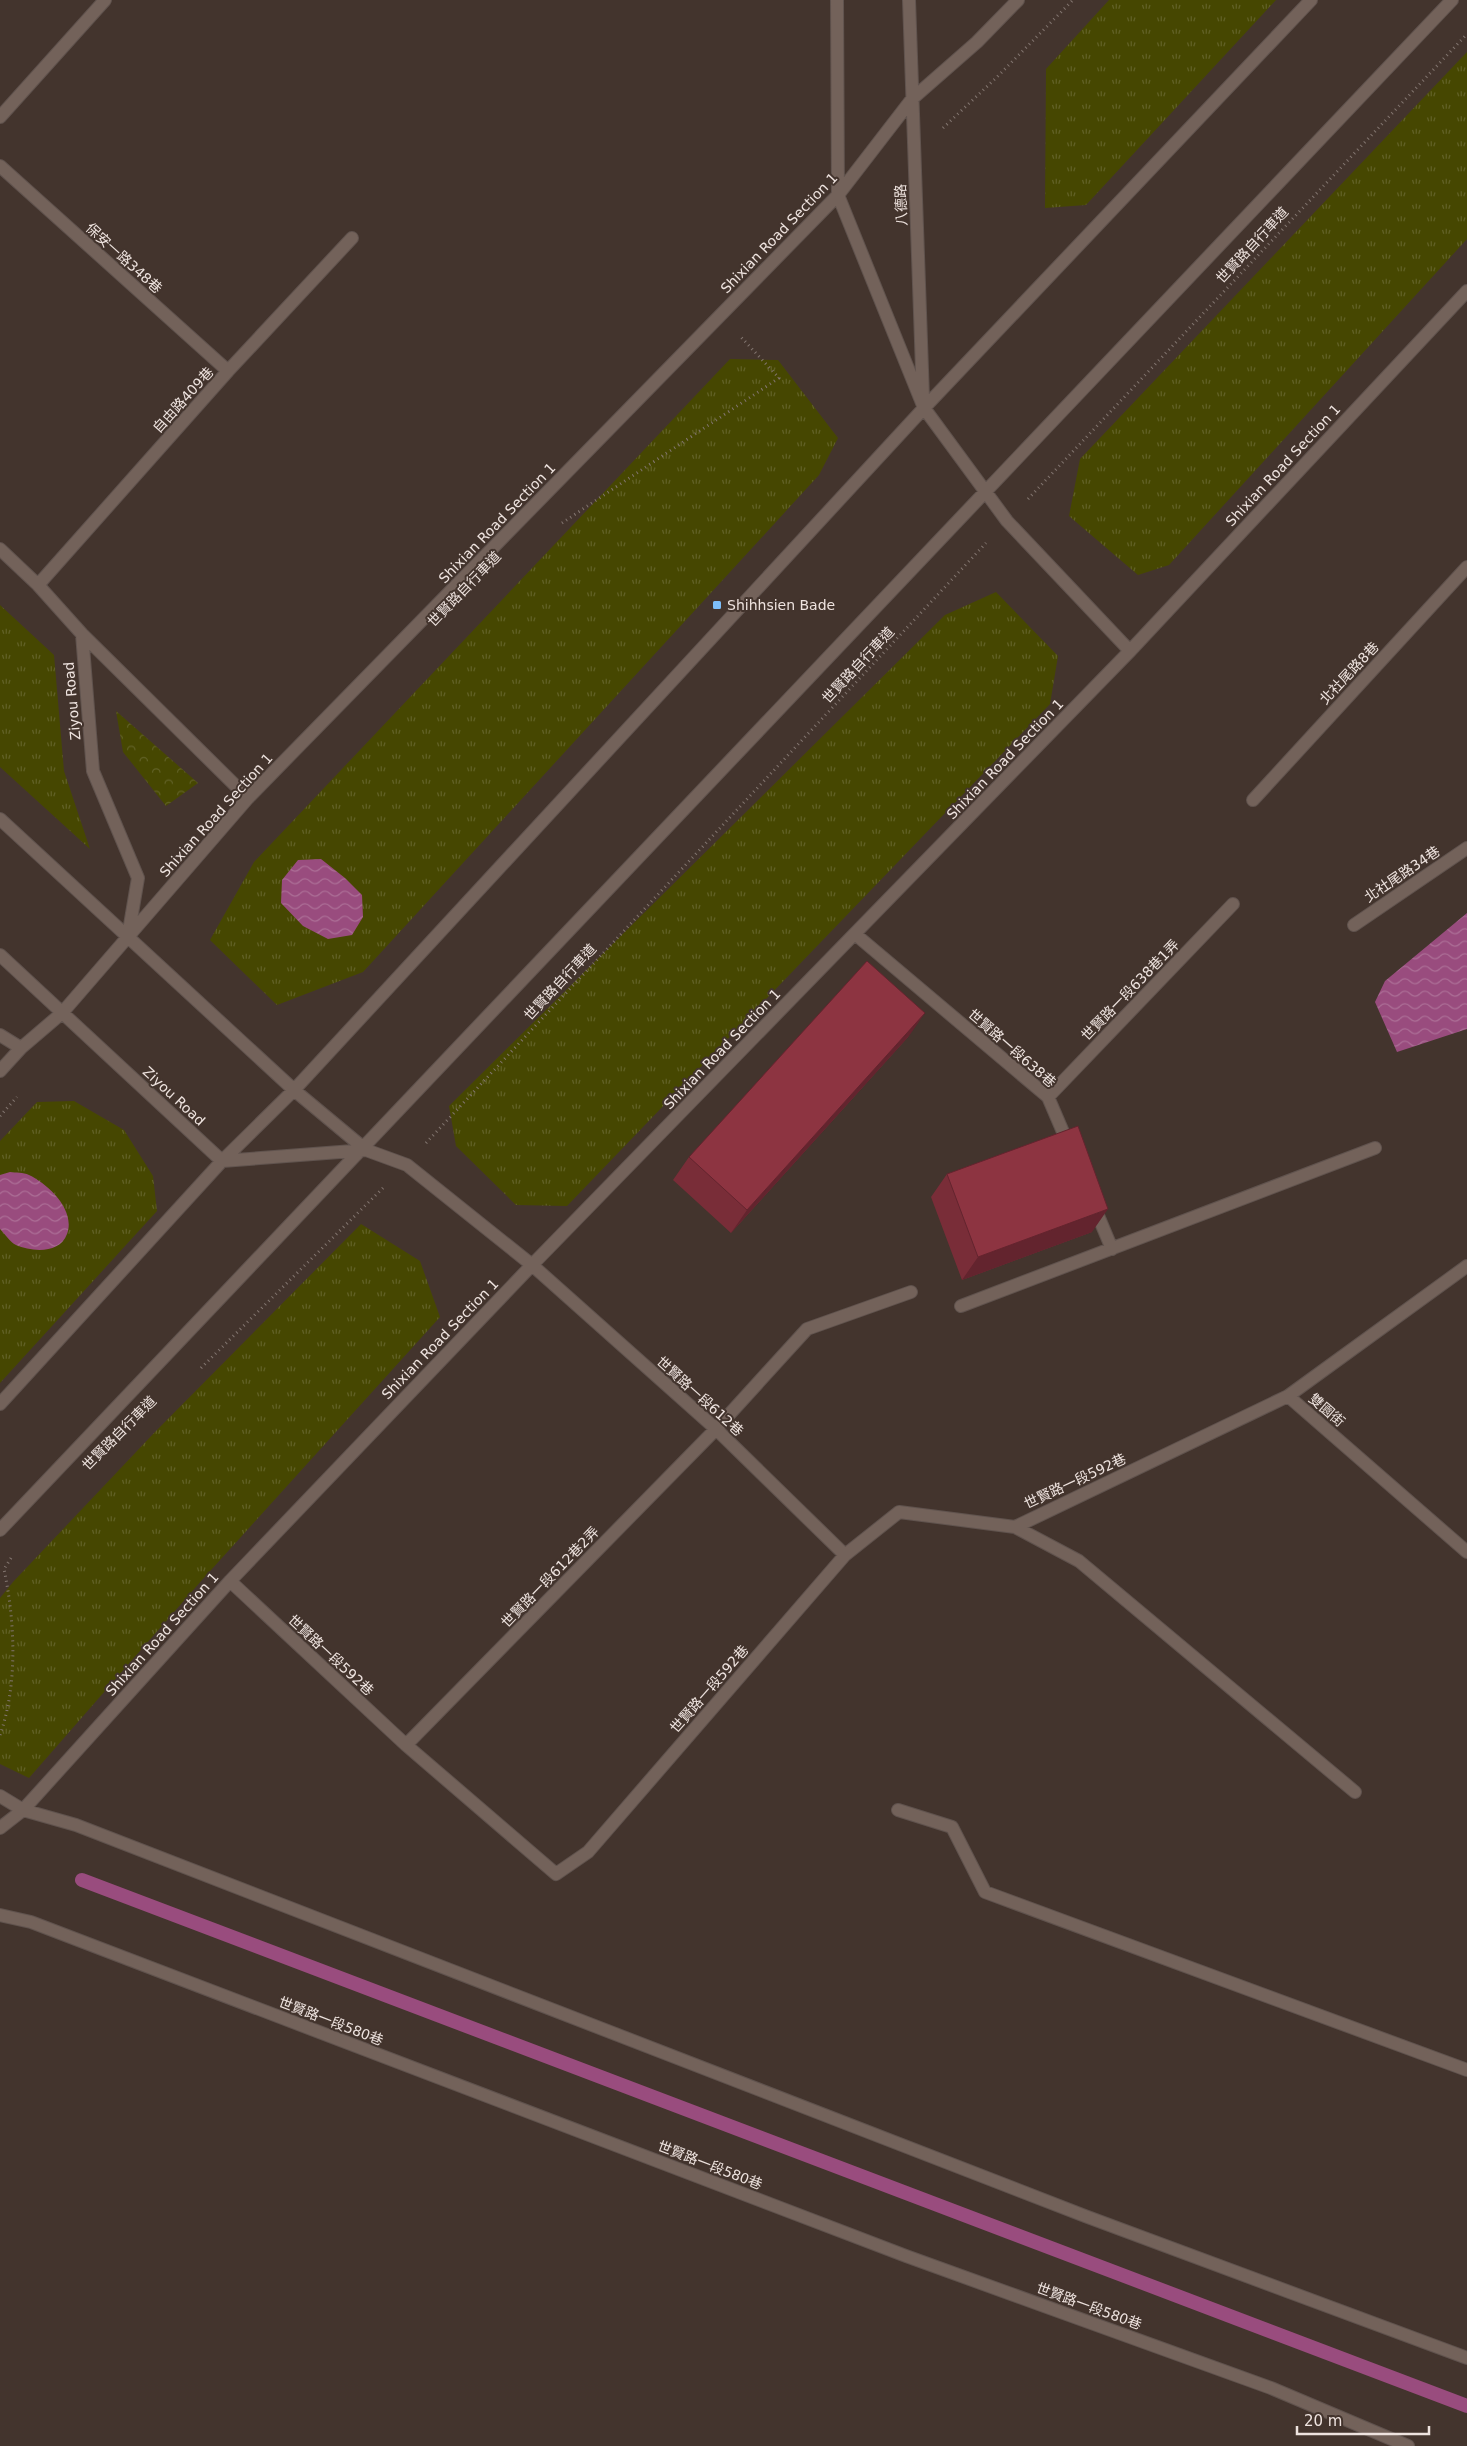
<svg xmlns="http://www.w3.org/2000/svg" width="1467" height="2446" viewBox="0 0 1467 2446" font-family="'DejaVu Sans','Noto Sans TC',sans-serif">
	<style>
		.grass { fill: url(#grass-tufts) }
		.forest { fill: url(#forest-crowns) }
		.water { fill: url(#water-waves) }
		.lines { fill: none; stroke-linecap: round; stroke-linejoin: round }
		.stream { stroke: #994c7e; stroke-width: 14 }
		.minor-casing { stroke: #60534e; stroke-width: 14 }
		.path { stroke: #837670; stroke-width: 3; stroke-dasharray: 1 4; stroke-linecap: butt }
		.minor { stroke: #73625a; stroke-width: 12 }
		.wall { fill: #792d38 }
		.shaded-wall { fill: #63242e }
		.building { fill: #8d3441; stroke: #63242e }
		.poi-dot { fill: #7dbef9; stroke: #43342d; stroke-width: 2 }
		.labels { text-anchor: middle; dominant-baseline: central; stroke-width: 4; stroke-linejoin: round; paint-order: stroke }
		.street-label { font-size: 14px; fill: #eee3df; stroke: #43342d }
		.poi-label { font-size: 14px; fill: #eee3df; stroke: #43342d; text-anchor: start }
	</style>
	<defs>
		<pattern id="grass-tufts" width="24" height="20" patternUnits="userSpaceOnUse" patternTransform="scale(1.25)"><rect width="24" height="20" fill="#464701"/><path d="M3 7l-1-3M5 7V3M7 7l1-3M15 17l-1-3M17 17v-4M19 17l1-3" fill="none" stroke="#616126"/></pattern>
		<pattern id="forest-crowns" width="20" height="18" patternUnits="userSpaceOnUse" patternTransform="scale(1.25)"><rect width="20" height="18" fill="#464701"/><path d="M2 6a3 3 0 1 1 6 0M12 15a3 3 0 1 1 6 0" fill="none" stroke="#616126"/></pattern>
		<pattern id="water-waves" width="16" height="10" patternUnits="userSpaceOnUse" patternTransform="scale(1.25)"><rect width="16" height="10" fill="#994c7e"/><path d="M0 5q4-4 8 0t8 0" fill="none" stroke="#ac6e96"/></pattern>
	</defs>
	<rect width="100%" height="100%" fill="#43342d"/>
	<path class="grass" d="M1109,0H1276L1086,205L1045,208L1046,69Z
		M1467,52V239L1169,565L1138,575L1069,516L1080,459Z
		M730,359L778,360L838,438L819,475L363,972L277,1005L210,940L254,862Z
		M996,592L1058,656L1050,704L567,1206L516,1205L456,1146L449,1106L945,615Z
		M0,605L54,655L64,771L90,849L0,767Z
		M74,1101L124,1130L153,1176L157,1211L0,1383V1141L37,1102Z
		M361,1224L420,1261L440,1317L202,1580L29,1778L0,1764V1598L13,1582L154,1433Z"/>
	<path class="forest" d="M116,711L198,783L166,806L123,752Z"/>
	<path class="water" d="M321,859L345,878L362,895L363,917L352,935L328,939L303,926L281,903L282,880L298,860Z
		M1467,913V1029L1397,1052L1375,1002L1385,981Z
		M10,1172C16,1173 23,1172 29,1175C48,1184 76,1210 67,1234C60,1254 32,1252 16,1245C10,1242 5,1234 0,1229V1175Z"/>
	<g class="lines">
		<path class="stream" d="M82,1880L1467,2406"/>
		<g class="minor-casing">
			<path id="minor" d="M837,0L838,195L924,408L1007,521L1130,651
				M909,0L923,398
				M0,117L105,0
				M0,166L228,371
				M0,549L38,585L82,634L248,798
				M38,585L228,371L352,238
				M82,634L93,771L138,878L128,937
				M1253,800L1467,567
				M0,819L294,1090L366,1150L407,1165L532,1265L716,1429L845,1555
				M1354,925L1467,848
				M855,934L1048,1097L1069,1146
				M0,955L222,1161L366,1150
				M0,1035L21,1048
				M0,1071L21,1048L62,1013L248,798L838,195L912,99L977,42L1018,0
				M1048,1097L1233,904
				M1094,1206L1112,1249
				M1467,1266L1288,1396L1467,1552
				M961,1306L1375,1148
				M0,1404L222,1161L294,1090L924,408L1311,0
				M1015,1527L1079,1561L1355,1792
				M0,1530C487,1023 970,512 1452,0
				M230,1581L406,1745L556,1874L588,1852L845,1555L899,1512L1015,1527L1288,1396
				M406,1745L716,1429L807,1329L911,1292
				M0,1796L23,1810L76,1825L1085,2216L1467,2358
				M898,1810L952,1827L985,1892L1467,2070
				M0,1828L23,1810L230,1581L532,1265L1130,651L1467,291
				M0,1915L31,1922L906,2256L1271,2388L1408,2446"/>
		</g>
		<path class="path" d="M943,128L997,77L1073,0
			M1028,499L1467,34
			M562,523L779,378L740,336
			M0,1116L17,1097
			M426,1143L986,543
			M201,1368L383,1188
			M0,1735C18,1684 15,1622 4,1569L11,1558"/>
		<use href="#minor" class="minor"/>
	</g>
	<path class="wall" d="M909,1036L731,1233L673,1180L689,1157Z
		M947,1174L1092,1232L962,1280L931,1197Z"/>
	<path class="shaded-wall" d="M925,1013L909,1036L731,1233L747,1210Z
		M1108,1209L1092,1232L962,1280L978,1257Z"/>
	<path class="building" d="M867,961L925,1013L747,1210L689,1157Z
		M1078,1126L1108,1209L978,1257L947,1174Z"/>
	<rect class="poi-dot" x="712" y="600" width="10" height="10" rx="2.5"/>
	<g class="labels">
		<g class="street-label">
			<text transform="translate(901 205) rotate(-92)">八德路</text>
			<text transform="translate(779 233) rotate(-46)">Shixian Road Section 1</text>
			<text transform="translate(1252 245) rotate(-47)">世賢路自行車道</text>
			<text transform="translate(124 258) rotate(42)">保安一路348巷</text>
			<text transform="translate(183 400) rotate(-48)">自由路409巷</text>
			<text transform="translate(1283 465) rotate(-47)">Shixian Road Section 1</text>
			<text transform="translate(497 523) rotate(-46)">Shixian Road Section 1</text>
			<text transform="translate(464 589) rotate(-46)">世賢路自行車道</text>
			<text transform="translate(858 665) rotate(-47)">世賢路自行車道</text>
			<text transform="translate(1349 673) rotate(-47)">北社尾路8巷</text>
			<text transform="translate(72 701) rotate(-95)">Ziyou Road</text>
			<text transform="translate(1005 759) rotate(-46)">Shixian Road Section 1</text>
			<text transform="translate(216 815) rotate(-48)">Shixian Road Section 1</text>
			<text transform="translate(1402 874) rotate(-34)">北社尾路34巷</text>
			<text transform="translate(560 982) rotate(-47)">世賢路自行車道</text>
			<text transform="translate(1130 990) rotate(-46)">世賢路一段638巷1弄</text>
			<text transform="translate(1012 1048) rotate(41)">世賢路一段638巷</text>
			<text transform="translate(722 1049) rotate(-46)">Shixian Road Section 1</text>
			<text transform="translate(174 1096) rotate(43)">Ziyou Road</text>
			<text transform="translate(440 1339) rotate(-46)">Shixian Road Section 1</text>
			<text transform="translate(700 1396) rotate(42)">世賢路一段612巷</text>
			<text transform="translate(1327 1410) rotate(41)">雙園街</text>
			<text transform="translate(119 1433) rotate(-45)">世賢路自行車道</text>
			<text transform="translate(1075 1481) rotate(-25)">世賢路一段592巷</text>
			<text transform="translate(550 1577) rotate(-46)">世賢路一段612巷2弄</text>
			<text transform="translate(162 1634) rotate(-48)">Shixian Road Section 1</text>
			<text transform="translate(331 1655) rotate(43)">世賢路一段592巷</text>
			<text transform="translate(709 1689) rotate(-49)">世賢路一段592巷</text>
			<text transform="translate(331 2021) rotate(21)">世賢路一段580巷</text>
			<text transform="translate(710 2165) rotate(21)">世賢路一段580巷</text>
			<text transform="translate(1089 2306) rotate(20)">世賢路一段580巷</text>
		</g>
		<g class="poi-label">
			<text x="727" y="605">Shihhsien Bade</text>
		</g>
	</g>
	<path d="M1297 2426v8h132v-8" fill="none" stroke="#eee3df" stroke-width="2.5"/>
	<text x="1304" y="2426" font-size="15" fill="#eee3df" stroke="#43342d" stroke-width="4" paint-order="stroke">20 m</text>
</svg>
